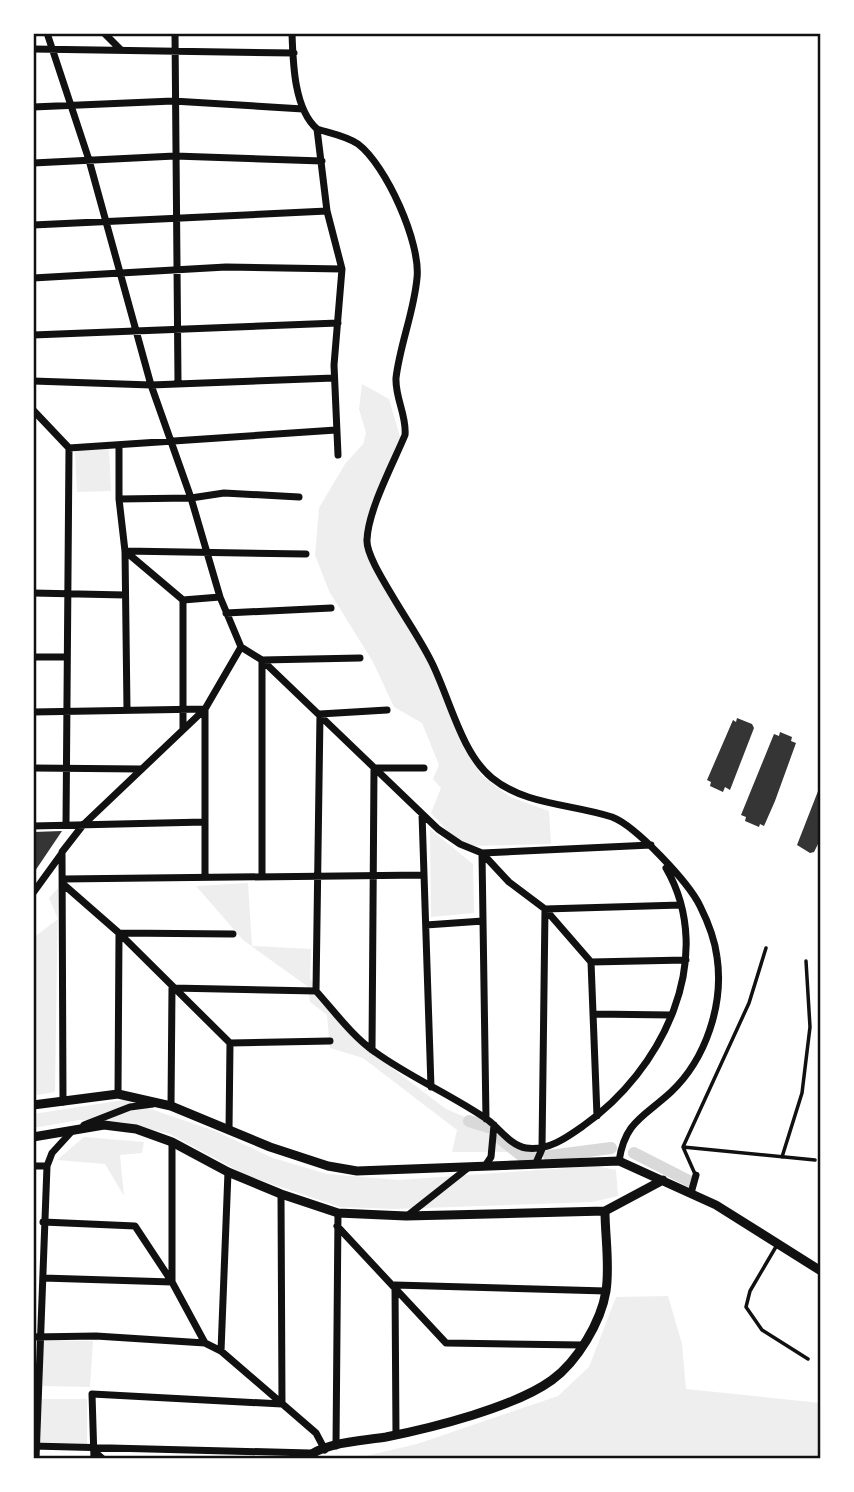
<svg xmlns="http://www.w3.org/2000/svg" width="854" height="1492" viewBox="0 0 854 1492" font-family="'PT Serif',serif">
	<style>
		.green { fill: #eee }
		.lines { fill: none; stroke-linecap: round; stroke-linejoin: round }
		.canal { stroke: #d9d9d9; stroke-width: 12 }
		.building { fill: #353535 }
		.service { stroke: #111; stroke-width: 3.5 }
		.minor { stroke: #111; stroke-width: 7 }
		.tertiary { stroke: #111; stroke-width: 9 }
		.neatline { fill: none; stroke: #111; stroke-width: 2.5 }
	</style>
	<rect width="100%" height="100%" fill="#fff"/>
	<path class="green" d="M362,384L389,399L401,440L365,540L376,575L423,650L481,775L510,797L549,811L551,844L473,846L454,838L431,813L441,788L433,779L439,765L422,723L394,707L373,662L329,591L315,555L319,508L345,464L363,444L366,433L359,409Z
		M109,449L111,491L77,492L75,450Z
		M430,829L473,864L474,913L431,917Z
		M248,883L252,946L311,949L310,978L335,1018L375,1055L446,1109L477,1122L511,1152H452L457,1130L363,1058L330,1048L327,1015L310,1002L307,986L243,940L196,886Z
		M58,888L55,1092L37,1095L33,1076V938L58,919L49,898Z
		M124,1100L215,1131L273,1158L327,1174L399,1180L596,1166L616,1170L618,1196L592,1202L394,1209L340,1207L248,1176L170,1134L122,1122L79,1120L33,1128V1114Z
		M84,1137L144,1142L142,1153L120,1155L124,1196L105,1164L57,1160Z
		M668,1296L682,1344L686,1389L821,1403V1459H353L417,1444L558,1396L589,1367L616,1297Z
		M43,1340L93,1341L90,1387L43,1386Z
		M42,1399H87V1444L40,1442Z"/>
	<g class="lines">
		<path class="canal" d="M469,1121L488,1127
			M501,1139L521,1155L532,1157
			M634,1153L689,1181
			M549,1156L611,1148"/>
	</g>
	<path class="building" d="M737,718L752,724L754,728L730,790L725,787L723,792L710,786L711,782L707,780L733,720L736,722Z
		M780,732L792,737L791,741L796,743L775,801L764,826L760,824L759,827L745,821L746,817L741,815L774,734L779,736Z
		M820,786L821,838L814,852L810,853L797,845Z
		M62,831L33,874V832Z"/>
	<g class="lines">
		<path class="service" d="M683,1147L815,1160
			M782,1157L802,1093L810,1027L806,961
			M695,1174L683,1147L749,1003L766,948
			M777,1245L750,1291L746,1307L762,1330L808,1359"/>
		<path class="minor" d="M47,33L89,160L151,385L191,498L220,597L241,647L262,660L438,829L460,844L482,853L509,882L545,909L591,962
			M104,33L120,49
			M175,33L178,382
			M292,33C293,63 294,109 317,129L327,211L342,269L334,365L338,455
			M33,49L294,53
			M33,107L173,101L303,109
			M317,129C330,133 347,136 358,144C386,165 421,243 417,278C414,312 400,344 396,378C395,398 407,416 405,435C393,464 368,510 367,540C366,555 388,588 396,602C408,622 421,641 431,661C449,696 461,753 492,778C525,805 572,804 612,817C636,826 689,883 700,906C707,920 715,941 717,957C724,1004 706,1059 671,1092C644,1117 625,1121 619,1161
			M33,163L175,156L322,161
			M33,225L327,211
			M33,278L226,267L342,269
			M33,335L338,323
			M33,381L151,385L334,378
			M33,410L69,448
			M119,447V499L125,551L127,710
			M69,448L336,430
			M119,499L191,498L224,493L299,497
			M125,551L306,554
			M125,551L183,600
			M33,593L125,595
			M183,600L220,597
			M226,613L331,608
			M33,657H67
			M33,712L205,709V877
			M183,728V600
			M33,768L140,769
			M422,814L431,1087
			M66,825L69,448
			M33,826L205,822
			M482,853L651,845
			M482,854L486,1119
			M262,876V660L360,658
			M63,879L424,875
			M63,884L119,933L230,1043
			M33,893L62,853
			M426,925L483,921
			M591,962L597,1116
			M591,962L686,960
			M316,991C334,1011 353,1037 375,1052C411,1078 452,1095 488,1120C500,1129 511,1146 526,1148C548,1151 566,1138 583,1126C662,1071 718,958 666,868
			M316,991L320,714L387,710
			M593,1014L671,1015
			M230,1043L330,1041
			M372,1050L374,768H424
			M118,1094L119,933L233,934
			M63,1102L62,852L83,825L205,709L241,647
			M171,1106L172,988L316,991
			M84,1125L130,1107L153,1104
			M229,1130L230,1043
			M536,1163L542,1149L545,909L681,905
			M33,1166H47
			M485,1166L491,1157L494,1125
			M691,1193L696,1175
			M407,1216L469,1167
			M43,1222L135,1226L172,1282L205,1343L221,1351L316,1433L325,1450
			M337,1226L446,1343L582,1345
			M43,1278L172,1282V1142
			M33,1337L96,1336L205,1343
			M221,1351L228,1172
			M396,1435L395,1285L606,1291
			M33,1446L310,1453
			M336,1446L338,1213
			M94,1451L103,1459
			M36,1459L47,1166L52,1153L73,1130
			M94,1459L92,1394L282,1404L281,1194"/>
		<path class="tertiary" d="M33,1105L118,1094L171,1106L270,1147L328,1166L357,1171L619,1161L716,1205L821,1271
			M33,1137L104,1125L136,1129L172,1142L228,1172L281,1194L338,1213L406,1216L605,1211L663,1180
			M305,1459C323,1442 362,1441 386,1437C432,1428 515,1407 552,1380C577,1362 601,1322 606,1291C610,1265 605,1236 605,1211"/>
	</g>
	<rect width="854" height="1492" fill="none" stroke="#ffffff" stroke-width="70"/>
	<rect x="35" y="35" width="784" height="1422" class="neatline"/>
</svg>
